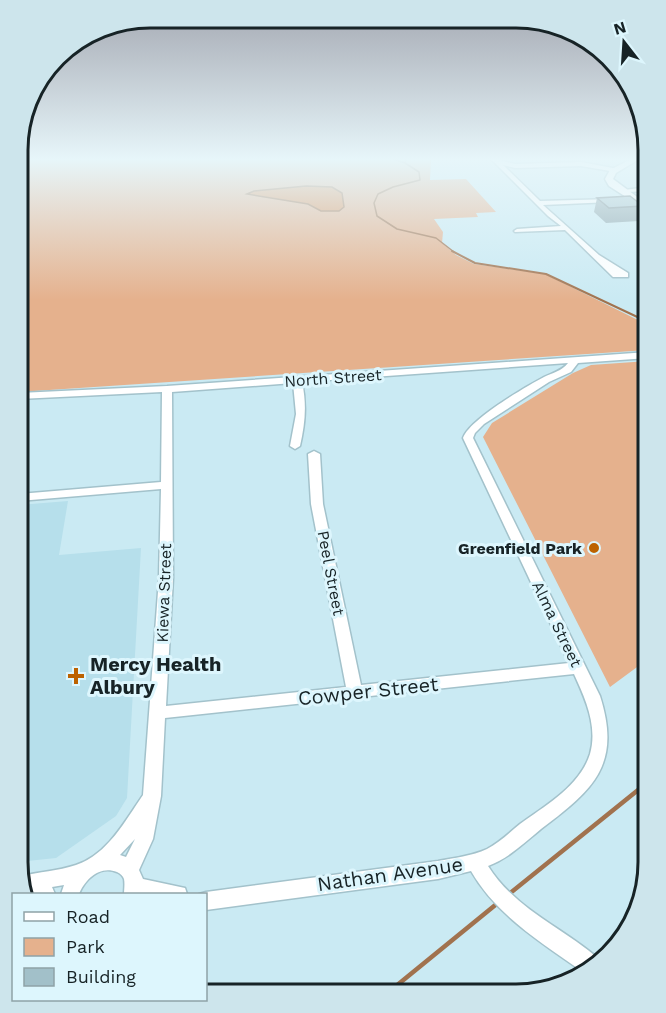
<svg xmlns="http://www.w3.org/2000/svg" width="666" height="1013" viewBox="0 0 666 1013" font-family="'Work Sans',sans-serif">
	<style>
		.built { fill: #b6dfeb }
		.green { fill: #e5b18d }
		.water { fill: #dc945f; stroke: #a1724e; stroke-width: 1.5 }
		.lines { fill: none; stroke-linecap: round; stroke-linejoin: round }
		.stream-far2 { stroke: #a1724e; stroke-width: 1.5 }
		.stream-far1 { stroke: #a1724e; stroke-width: 2 }
		.stream { stroke: #a1724e; stroke-width: 4.5 }
		.minor-casing { stroke: #a3c2cb; stroke-width: 3 }
		.major-casing { stroke: #a3c2cb; stroke-width: 3 }
		.minor { fill: #fff; fill-rule: evenodd }
		.major { fill: #fff; fill-rule: evenodd }
		.wall { fill: #8ba5ad }
		.building { fill: #a2c0c9; stroke: #71868d; stroke-width: 1.5 }
		.poi-dot { fill: #bc6200; stroke: #ddf6fd; stroke-width: 2 }
		.labels { text-anchor: middle; dominant-baseline: central; stroke-width: 6; stroke-linejoin: round; paint-order: stroke }
		.street-label { font-size: 16px; fill: #172326; stroke: #ddf6fd }
		.poi-label { font-size: 16px; font-weight: bold; fill: #172326; stroke: #ddf6fd; text-anchor: end }
		.near-poi-label { font-size: 20px; font-weight: bold; fill: #172326; stroke: #ddf6fd; text-anchor: start }
		.near-street-label { font-size: 20px; fill: #172326; stroke: #ddf6fd }
		.rim { fill: none; stroke: #172326; stroke-width: 3 }
	</style>
	<rect width="100%" height="100%" fill="#caeaf3"/>
	<path class="built" d="M68,501L59,555L141,548L127,798L116,816L56,858L18,862L19,505Z"/>
	<path class="green" d="M19,158H431L430,180L466,179L496,212L476,213L478,217L434,219L443,232L442,243L456,255L474,264L545,274L648,325V350L19,392Z
		M648,361V659L610,687L483,437L492,423L573,373L591,365Z"/>
	<path class="water" d="M306,186L332,187L342,193L344,207L339,211H321L308,204L247,194L254,191Z"/>
	<g class="lines">
		<path class="stream-far2" d="M391,158L405,163
			M406,158L405,163L419,172L420,180L393,187L378,194L374,203L377,216L397,229L436,238L454,252"/>
		<path class="stream-far1" d="M452,251L475,263L546,274L648,322"/>
		<path class="stream" d="M509,894L648,782
			M385,995L499,902"/>
		<g class="minor-casing">
			<path id="minor" d="M490,158L515,164L581,162L618,169L616,172L581,166L515,168L503,165L540,201L613,199V201L611,202L543,205L599,255L628,273V277H613L565,230L515,232L514,231L517,229L561,226L548,216Z
				M648,187V191L627,192L624,190Z
				M648,352V358L578,363L571,372L549,382L484,424L475,433L473,438L600,696C622,765 593,790 541,829C524,843 509,858 488,866C515,909 562,927 599,959L583,972C541,942 497,916 471,871L438,879L206,910V894H199L206,892L438,861C454,858 472,856 487,849C499,843 509,833 520,824C546,805 580,786 590,754C598,726 585,698 574,674L165,718L161,796L153,839L139,870L143,879L185,888L187,894H124C124,890 125,884 124,879C123,876 121,874 117,872C100,865 85,879 79,894H61L64,885L52,887L55,894H24L21,876C39,872 58,871 76,865C108,854 125,821 143,795L159,578L161,489L19,501V494L161,482L162,392L19,399V393L167,386ZM568,363C562,371 552,373 544,377C525,387 469,420 463,438L569,663L361,685L323,504L320,454L314,451L308,454L311,504L346,687L166,706L173,578L172,392L293,383L296,414L290,446L295,449L300,446C305,424 307,405 302,382ZM135,839L126,857L120,855Z"/>
		</g>
		<g class="major-casing">
			<path id="major" d="M633,158H641L616,173L613,179L648,205V211L609,186L605,179L610,170Z"/>
		</g>
		<use href="#minor" class="minor"/>
		<use href="#major" class="major"/>
	</g>
	<path class="wall" d="M597,198L643,206L639,221L606,223L594,212Z"/>
	<path class="building" d="M630,196L643,206L609,208L597,198Z"/>
	<linearGradient id="sky" x2="0" y2="1"><stop stop-color="#a3a7b1"/><stop offset="0.53" stop-color="#e7f6fa"/><stop offset="1" stop-color="#e7f6fa" stop-opacity="0"/></linearGradient>
	<rect width="666" height="300" fill="url(#sky)"/>
	<g class="poi-dot">
		<circle cx="594" cy="548" r="6"/>
		<path d="M73 667h6v6h6v6h-6v6h-6v-6h-6v-6h6z"/>
	</g>
	<g class="labels">
		<g class="street-label">
			<text transform="translate(333 378) rotate(-4)">North Street</text>
			<text transform="translate(331 573) rotate(79)">Peel Street</text>
			<text transform="translate(164 593) rotate(-88)">Kiewa Street</text>
			<text transform="translate(557 624) rotate(64)">Alma Street</text>
		</g>
		<g class="poi-label">
			<text x="582" y="548">Greenfield Park</text>
		</g>
		<g class="near-poi-label">
			<text x="90" y="664">Mercy Health<tspan x="90" dy="23">Albury</tspan></text>
		</g>
		<g class="near-street-label">
			<text transform="translate(368 691) rotate(-6)">Cowper Street</text>
			<text transform="translate(390 874) rotate(-8)">Nathan Avenue</text>
		</g>
	</g>
	<path d="M0 0H666V1013H0ZM150 28H516A122 122 0 0 1 638 150V862A122 122 0 0 1 516 984H150A122 122 0 0 1 28 862V150A122 122 0 0 1 150 28Z" fill="#cde5ec" fill-rule="evenodd"/>
	<path class="rim" d="M150 28H516A122 122 0 0 1 638 150V862A122 122 0 0 1 516 984H150A122 122 0 0 1 28 862V150A122 122 0 0 1 150 28Z"/>
	<rect x="12" y="893" width="195" height="108" fill="#ddf6fd" stroke="#8ea2a7" stroke-width="1.5"/>
	<rect x="24" y="912" width="30" height="9" fill="#ffffff" stroke="#8ea2a7" stroke-width="1.5"/>
	<text x="66" y="923" font-size="18" fill="#172326">Road</text>
	<rect x="24" y="938" width="30" height="18" fill="#e5b18d" stroke="#8ea2a7" stroke-width="1.5"/>
	<text x="66" y="953" font-size="18" fill="#172326">Park</text>
	<rect x="24" y="968" width="30" height="18" fill="#a2c0c9" stroke="#8ea2a7" stroke-width="1.5"/>
	<text x="66" y="983" font-size="18" fill="#172326">Building</text>
	<g transform="translate(624 42) rotate(343)" stroke="#ddf6fd" stroke-width="4.5" paint-order="stroke">
	<path d="M0-4.5L10 22L0 15L-10 22Z" fill="#172326"/>
	<text y="-9" font-size="16" font-weight="bold" text-anchor="middle" fill="#172326">N</text>
	</g>
</svg>
